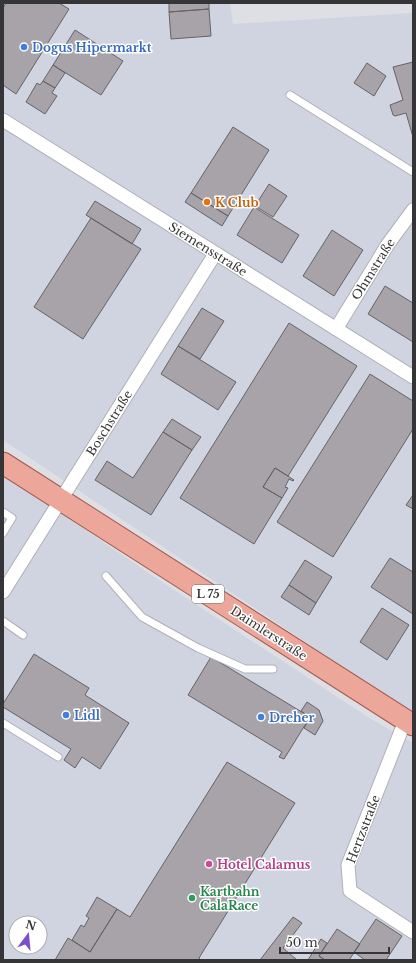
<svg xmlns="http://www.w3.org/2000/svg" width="416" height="963" viewBox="0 0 416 963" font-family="'Libre Baskerville',serif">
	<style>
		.built { fill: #d0d4e0; fill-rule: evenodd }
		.building { fill: #a7a3a8; stroke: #666367 }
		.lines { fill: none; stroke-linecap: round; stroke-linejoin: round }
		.service-casing { stroke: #afb0b6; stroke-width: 9 }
		.minor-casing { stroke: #afb0b6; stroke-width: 15 }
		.primary-casing { stroke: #a4574c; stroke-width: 23 }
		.service { stroke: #fff; stroke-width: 7 }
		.minor { stroke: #fff; stroke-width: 13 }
		.primary { stroke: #eca69a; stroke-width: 21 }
		.shop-dot { fill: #3f7fe0; stroke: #fff; stroke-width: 1.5 }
		.food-dot { fill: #e8710a; stroke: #fff; stroke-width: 1.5 }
		.hotel-dot { fill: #d1479c; stroke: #fff; stroke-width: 1.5 }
		.leisure-dot { fill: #2e9e5b; stroke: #fff; stroke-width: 1.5 }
		.labels { text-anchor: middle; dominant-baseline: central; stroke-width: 3; stroke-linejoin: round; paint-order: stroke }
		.shield { fill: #fff; stroke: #727274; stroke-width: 1 }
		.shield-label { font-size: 11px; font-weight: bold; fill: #353538 }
		.shop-label { font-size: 12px; font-weight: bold; fill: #366cbe; stroke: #fff; text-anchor: start }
		.food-label { font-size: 12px; font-weight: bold; fill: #c56008; stroke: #fff; text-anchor: start }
		.street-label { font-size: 12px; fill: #353538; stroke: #fff }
		.hotel-label { font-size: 12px; font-weight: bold; fill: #b23c85; stroke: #fff; text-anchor: start }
		.leisure-label { font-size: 12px; font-weight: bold; fill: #27864d; stroke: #fff; text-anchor: start }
	</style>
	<rect width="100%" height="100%" fill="#dddfe4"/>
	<path class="built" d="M3,3H230L233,24L413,13V711L373,687L3,440Z
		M3,474L165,584L371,719L413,743V960H3ZM16,923H40V947H16Z"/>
	<path class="building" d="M6,3H59L69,9L16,94L3,85V8Z
		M169,3H209V9L169,12Z
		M209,9L211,36L171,39L169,12Z
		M75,30L123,61L101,95L53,65Z
		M413,62V137L406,113L395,116L393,115L390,105L403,100L393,67Z
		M367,63L386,76L374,96L354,83Z
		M53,65L65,73L55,88L43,81Z
		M43,81L55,88L52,93L57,96L45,114L26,102L37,83L40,85Z
		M233,127L269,150L228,216L191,193Z
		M269,184L287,196L273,217L255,206Z
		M191,193L228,216L222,226L185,202Z
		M95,201L141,229L132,244L86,215Z
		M254,207L299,235L282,263L237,235Z
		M91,218L141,249L83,339L34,307Z
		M332,230L363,250L334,296L303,276Z
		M385,286L413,303V342L368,314Z
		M202,308L224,321L200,359L178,346Z
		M289,323L357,366L288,476L275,468L263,487L282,498L254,544L180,498Z
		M178,346L236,382L218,410L161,374Z
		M370,374L413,401V429L333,557L277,522Z
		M172,419L201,437L192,450L163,432Z
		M163,432L192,450L151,515L95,480L107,461L133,478Z
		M275,468L294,480L293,481L289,479L285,487L288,488L282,498L263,487Z
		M413,495V509L406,505Z
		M390,558L413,572V614L371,587Z
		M305,560L332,577L316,603L289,585Z
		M289,585L316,603L309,615L281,597Z
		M382,608L409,625L387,660L360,642Z
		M34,654L89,688L85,695L129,723L100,769L82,757L75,768L64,760L71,749L3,707V704Z
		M211,657L310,717L284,759L279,757L282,752L188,695Z
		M307,702L319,710L323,721L315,735L304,728L310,717L301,711Z
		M227,762L295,803L199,958L201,960H55L68,938L90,952L117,909L130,917Z
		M97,897L117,909L90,952L72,940L81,925L84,927L89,918L86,916Z
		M293,917L302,923L283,948L297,960H260Z
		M376,919L402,936L386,960H365L354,952Z
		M337,929L360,944L349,960H325L319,956Z
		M321,939L327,943L319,956L325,960H308Z"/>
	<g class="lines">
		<g class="service-casing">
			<path id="service" d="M290,95L413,172
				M3,512L12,518L3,533
				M106,576L142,617L198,648L245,669H273
				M3,621L23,635
				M3,723L58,757"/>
		</g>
		<g class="minor-casing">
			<path id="minor" d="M3,120L413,377
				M336,329L388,244L413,210
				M3,592L215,254
				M405,721L348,865L350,891L413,932"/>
		</g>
		<g class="primary-casing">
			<path id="primary" d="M3,463L413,725"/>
		</g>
		<use href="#service" class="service"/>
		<use href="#minor" class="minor"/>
		<use href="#primary" class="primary"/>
	</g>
	<g class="shop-dot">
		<circle cx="24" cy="47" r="4"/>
		<circle cx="66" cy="715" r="4"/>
		<circle cx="261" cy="717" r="4"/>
	</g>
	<circle class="food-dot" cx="207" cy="202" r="4"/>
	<circle class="hotel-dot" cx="209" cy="864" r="4"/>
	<circle class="leisure-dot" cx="192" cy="898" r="4"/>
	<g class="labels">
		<rect class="shield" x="192" y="585" width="32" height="18" rx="3"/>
		<g class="shield-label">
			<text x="208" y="594">L 75</text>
		</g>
		<g class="shop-label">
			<text x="32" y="47">Dogus Hipermarkt</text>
			<text x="74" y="715">Lidl</text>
			<text x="269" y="717">Dreher</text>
		</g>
		<g class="food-label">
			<text x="215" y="202">K Club</text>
		</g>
		<g class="street-label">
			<text transform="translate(208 249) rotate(32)">Siemensstraße</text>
			<text transform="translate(373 269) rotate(-58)">Ohmstraße</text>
			<text transform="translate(109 423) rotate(-58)">Boschstraße</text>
			<text transform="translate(269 633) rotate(33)">Daimlerstraße</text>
			<text transform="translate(363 829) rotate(-69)">Hertzstraße</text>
		</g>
		<g class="hotel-label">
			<text x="217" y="864">Hotel Calamus</text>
		</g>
		<g class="leisure-label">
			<text x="200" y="891">Kartbahn<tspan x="200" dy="14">CalaRace</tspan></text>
		</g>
	</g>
	<rect width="416" height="963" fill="none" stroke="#353538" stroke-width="8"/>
	<g transform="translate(28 935) rotate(16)"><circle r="19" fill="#ffffff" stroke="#aeaeaf"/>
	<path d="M0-3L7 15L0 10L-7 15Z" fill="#7950c9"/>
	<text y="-6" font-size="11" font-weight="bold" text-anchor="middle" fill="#353538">N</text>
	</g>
	<path d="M280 947v6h109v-6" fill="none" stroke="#353538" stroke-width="2"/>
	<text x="286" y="947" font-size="12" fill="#353538" stroke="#ffffff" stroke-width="3" paint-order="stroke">50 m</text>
</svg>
